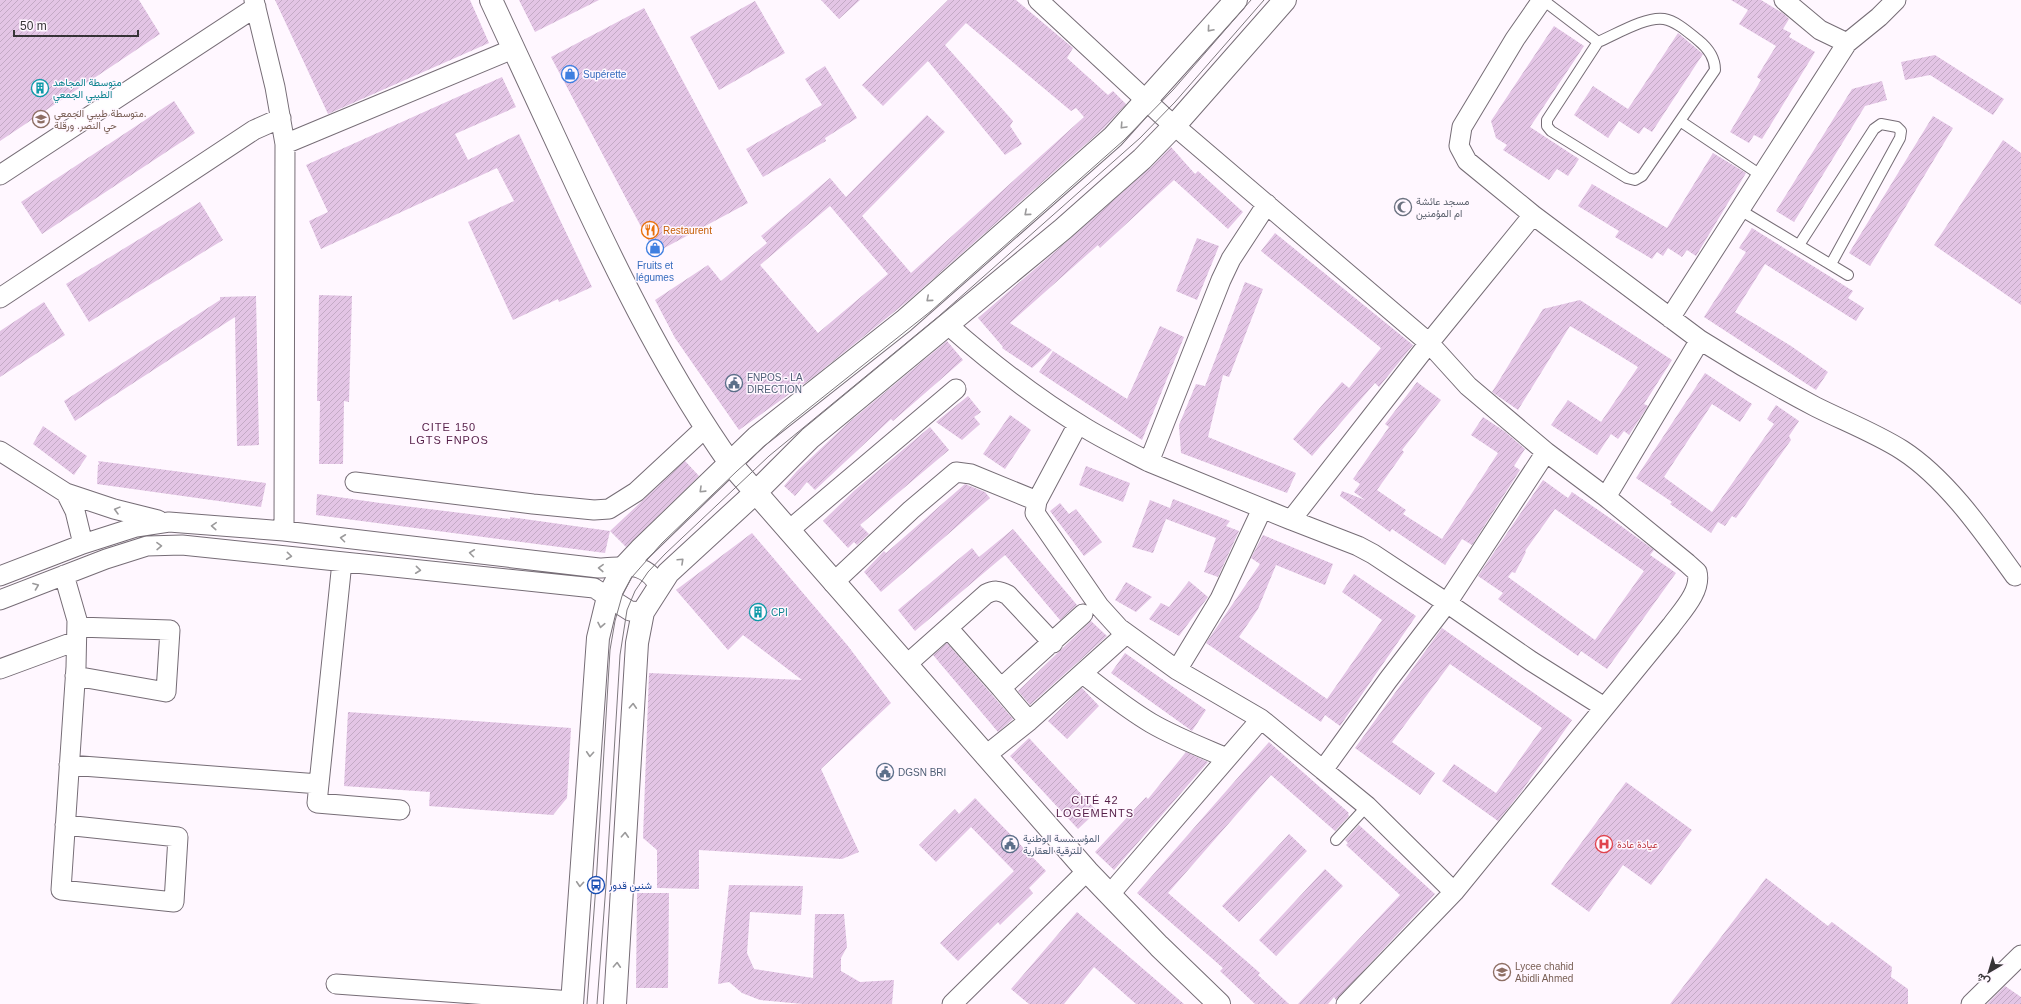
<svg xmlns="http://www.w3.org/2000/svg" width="2021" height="1004" viewBox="0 0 2021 1004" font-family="Arial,Vazirmatn,sans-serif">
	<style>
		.building { fill: url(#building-hatch); fill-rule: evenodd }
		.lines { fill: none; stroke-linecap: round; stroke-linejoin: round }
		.service-casing { stroke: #766d76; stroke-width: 12 }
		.minor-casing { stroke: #766d76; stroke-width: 21 }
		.tertiary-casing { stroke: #766d76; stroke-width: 24 }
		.service { stroke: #fff; stroke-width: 10 }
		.minor { stroke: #fff; stroke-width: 19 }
		.tertiary { stroke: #fff; stroke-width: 22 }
		.tram { stroke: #7e797e; stroke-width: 1 }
		.oneway { stroke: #9b9a9b }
		.labels { text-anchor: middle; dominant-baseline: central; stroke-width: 3; stroke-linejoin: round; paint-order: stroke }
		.shop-label { font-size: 10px; fill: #366cbe; stroke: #fff7ff; text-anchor: start }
		.culture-label { font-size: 10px; fill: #0d838f; stroke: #fff7ff; text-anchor: start }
		.education-label { font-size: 10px; fill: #785e54; stroke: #fff7ff; text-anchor: start }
		.worship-label { font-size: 10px; fill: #5b616d; stroke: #fff7ff; text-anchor: start }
		.food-label { font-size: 10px; fill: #c56008; stroke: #fff7ff; text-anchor: start }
		.service-label { font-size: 10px; fill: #4e5e75; stroke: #fff7ff; text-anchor: start }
		.health-label { font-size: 10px; fill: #be3a42; stroke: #fff7ff; text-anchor: start }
		.transit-label { font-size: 10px; fill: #164399; stroke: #fff7ff; text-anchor: start }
		.neighbourhood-label { font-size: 11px; letter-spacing: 1px; fill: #541d47; stroke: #fff7ff }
	</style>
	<defs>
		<pattern id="building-hatch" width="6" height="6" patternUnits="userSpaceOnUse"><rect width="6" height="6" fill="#e3c5e5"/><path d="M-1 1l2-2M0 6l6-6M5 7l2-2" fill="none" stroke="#c3aac5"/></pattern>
	</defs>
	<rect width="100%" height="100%" fill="#fff7ff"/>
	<path class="building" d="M0,0H139L160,34L0,141Z
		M275,0H470L489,43L328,114Z
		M519,0H599L535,32Z
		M821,0H860L839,19Z
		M948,0H1016L1073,48L1067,58L1108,95L1113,91L1126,104L1104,128L909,300L812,378L739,430L675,338L655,300L708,265L721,281L767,243L761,236L830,178L846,197L927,115L945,132L862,216L911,273L1084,117L1076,108L1071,111L966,23L945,45L1013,121L1010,126L1022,144L1005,155L928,61L883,106L862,85ZM830,206L888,274L818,333L760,265Z
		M1731,0H1761L1784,14L1789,19L1783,29L1791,33L1789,37L1815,52L1762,139L1754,135L1749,143L1730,132L1761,80L1757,77L1776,46L1739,24L1748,10Z
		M755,1L785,53L719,90L690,37Z
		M644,8L748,203L655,253L551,57Z
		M1554,26L1584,46L1530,127L1579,159L1568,176L1557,169L1549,180L1503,150L1507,145L1496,138L1491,121Z
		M1678,33L1703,54L1652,132L1644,127L1639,134L1619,121L1608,138L1574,115L1593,86L1628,109Z
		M1935,55L2004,99L1993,115L1930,75L1905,80L1901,62Z
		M825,66L857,118L825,138L826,141L763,177L746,149L822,105L805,79Z
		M502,77L516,107L455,134L468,160L519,134L592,287L559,302L558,299L513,320L468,222L514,201L497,168L321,249L309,221L328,212L306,165Z
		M1882,81L1887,100L1865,106L1794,222L1776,211L1852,89Z
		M174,101L195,133L42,234L21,202Z
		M1933,116L1953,128L1870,266L1849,253Z
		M2003,140L2021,153V305L1934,245Z
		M1171,147L1195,174L1198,171L1243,212L1228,229L1174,180L1100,248L1098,245L1010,323L1052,350L1032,368L1002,348L1003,347L978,318L1071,238L1150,168Z
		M1713,153L1746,173L1696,256L1687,250L1682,257L1668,248L1663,256L1657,252L1652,259L1615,237L1619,231L1578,206L1592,184L1667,228Z
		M200,202L223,240L89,322L66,284Z
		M1752,228L1853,291L1848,298L1864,308L1856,321L1765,264L1735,312L1791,346L1828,372L1816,390L1704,317L1746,252L1739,248Z
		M1275,233L1413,345L1379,387L1375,383L1312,456L1293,439L1342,382L1349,388L1381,348L1261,251Z
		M1197,238L1219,246L1197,300L1176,291Z
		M1245,282L1263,289L1229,377L1223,375L1208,437L1296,473L1287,493L1181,453L1179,425L1196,384L1205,386Z
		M319,295L352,296L349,402L344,401L343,464H319L320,401H317Z
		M256,296L259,445L237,446L235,317L75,421L64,401L220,300V297Z
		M1580,300L1672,360L1644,404L1648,406L1629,435L1624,431L1618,439L1611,434L1597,455L1551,425L1568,400L1601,422L1638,367L1609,349L1570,326L1518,410L1492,392L1543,309Z
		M44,302L65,335L0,377V331Z
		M1160,326L1184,337L1142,440L1039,372L1053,351L1127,399Z
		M947,341L963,360L893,421L891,419L815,490L807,482L795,496L784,486L797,471L848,423Z
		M1705,373L1752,404L1740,422L1712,404L1664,477L1712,512L1774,424L1767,419L1776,405L1799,421L1789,436L1791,440L1736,518L1732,516L1725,526L1718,522L1711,533L1670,504L1672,502L1636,478Z
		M1417,382L1441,400L1402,450L1404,452L1377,490L1406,510L1403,514L1442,539L1498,453L1471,435L1483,417L1504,431L1525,449L1514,466L1520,470L1472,545L1462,539L1445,565L1392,529L1390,532L1340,496L1342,491L1365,500L1354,492L1360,484L1353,479L1389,427L1385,424Z
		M968,396L981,412L974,417L980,424L962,440L936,422Z
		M1010,415L1031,430L1005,469L983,454Z
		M43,426L87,456L74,475L33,444Z
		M930,427L949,450L860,525L869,534L857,545L854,542L848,548L823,521L855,490Z
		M98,461L266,483L261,507L97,484L98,464L100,466Z
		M685,461L699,476L626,547L610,531Z
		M1086,466L1130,483L1123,502L1079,485Z
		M1543,480L1568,498L1572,492L1617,523L1654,550L1650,555L1676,573L1607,669L1581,651L1578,656L1541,630L1498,599L1503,593L1478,576ZM1555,509L1644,571L1595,640L1508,577L1512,572L1515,573L1526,552L1525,551Z
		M965,484L985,492L990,498L881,592L864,572L884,551L886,553Z
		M317,494L380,503L510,519V517L610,531L605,553L316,515Z
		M1173,499L1230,521L1226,526L1239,531L1218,577L1204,572L1216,538L1166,519L1153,553L1132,547L1150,500L1170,508Z
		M1060,503L1069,514L1076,509L1102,542L1084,556L1050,511Z
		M1013,529L1077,605L1060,620L1005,555L915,631L898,610L972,548L979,557Z
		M752,533L848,646L891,703L821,769L859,852L842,859L699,850V889L657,888V850L643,838L649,673L802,680L743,635L728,650L676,590Z
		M1263,535L1333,564L1325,585L1276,565L1258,609L1239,637L1327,699L1382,620L1342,592L1354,574L1416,616L1340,726L1325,715L1321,722L1206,643L1260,564L1251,558Z
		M1189,581L1208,597L1179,636L1149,619L1161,603L1169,607Z
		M1126,582L1152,597L1136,612L1115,600Z
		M1091,621L1107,636L1030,705L1018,691Z
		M1442,628L1572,720L1521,792L1498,821L1442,781L1454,764L1496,793L1542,728L1450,664L1392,742L1435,773L1420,795L1355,748Z
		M947,643L1013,719L998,732L933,655Z
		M1125,653L1206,710L1192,731L1111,673Z
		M1082,688L1099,706L1067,739L1048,721Z
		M348,712L571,728L567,798L553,815L429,806L430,792L344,786Z
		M1029,738L1097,811L1078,829L1010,756Z
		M1269,742L1349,813L1348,814L1349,816L1335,831L1271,775L1168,893L1260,973L1258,975L1289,1004H1255L1220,971L1223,968L1137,893Z
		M1186,752L1208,762L1114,870L1095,852L1146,797L1148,799Z
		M1626,782L1692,830L1651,885L1623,865L1589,912L1551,884Z
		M975,798L1046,871L1029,888L1033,893L1000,925L998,922L958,961L940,943L1014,871L971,827L936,862L919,845L955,809L959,814Z
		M1359,825L1435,894L1336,1000L1334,997L1328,1004H1298L1400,895L1346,845L1348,843L1345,840Z
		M1289,834L1307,851L1239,922L1222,906Z
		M1325,869L1343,886L1276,956L1259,940Z
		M1766,878L1828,926L1832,922L1892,967L1891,977L1908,989V1004H1670Z
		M729,885L803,886L801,915L750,912L747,953L754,969L813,978L815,914H844L847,947L841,958V971L860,982L894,980L892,1004H803L760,1000L742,993L729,982L718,984Z
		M637,893H669L668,988H636Z
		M1077,912L1184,1004H1136L1094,967L1064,1004H1029L1011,989Z
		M2005,986L2021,997V1004H1987Z"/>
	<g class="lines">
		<g class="service-casing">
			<path id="service" d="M1543,0L1598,42L1547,120V126L1551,131L1627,178L1635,180L1642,176L1715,70C1715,57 1708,48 1698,40C1688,32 1676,21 1664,19C1646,16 1615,35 1598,42
				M1680,121L1762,176
				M1740,210L1848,275
				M1799,245L1874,129L1881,124L1897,127L1901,131L1900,138L1831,264
				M1336,840L1367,806"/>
		</g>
		<g class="minor-casing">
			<path id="minor" d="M254,0L275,87L285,144L284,531
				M1038,0L1163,116L1429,343L1468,386L1546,452L1447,603L1388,680L1323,770L1367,806L1454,892L1346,1004
				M1784,0L1820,30L1847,43
				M285,144L513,49
				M0,175L256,7
				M1267,204L1231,259L1221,280L1149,462L1291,520
				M1533,215L1467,161L1459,146L1462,127L1515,39L1542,0
				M0,298L254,130L281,118
				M1670,318L1847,43L1879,17L1896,0
				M948,325C991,363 1037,399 1087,429C1107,441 1128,451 1149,462
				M1700,340C1738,364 1776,386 1816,407C1844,421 1875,433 1902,450C1947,479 1984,533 2015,576
				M1078,424L1037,501L1035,513L1099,606L1119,628L1177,670L1261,719L1323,770
				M0,451L66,493
				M355,482L533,504L594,510L609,509L636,492L705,428
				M788,531L956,389
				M83,544L75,511L66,493L114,509L158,520
				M342,562L317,803L400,810
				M64,575L77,620L76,667L61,890L174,902L178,837L65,825
				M0,576L83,544L136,527L169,522L284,531L599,568C627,567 644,560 660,587
				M833,583L911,510L956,472L971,474L1037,501
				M0,600L106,559L147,546L182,545L594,588L630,611L643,612
				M948,628L1001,688
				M906,665L986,594C994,590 999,590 1008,595L1053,643
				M0,669L76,641
				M1177,670L1220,599L1262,509
				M1083,674C1105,691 1127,709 1151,723C1175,737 1201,747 1227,758
				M75,676L166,692L170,630L77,627
				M1604,707L1531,661L1447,603L1373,554L1358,546L1291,520L1429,343L1533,215L1700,340L1606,497
				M1029,721L1126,634
				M985,756L1029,721L1001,688L1083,614
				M69,765L319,784
				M1454,892L1671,626C1681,612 1702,591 1697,572L1687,563L1606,497L1546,452
				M1110,894L1261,719
				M336,984L572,1001
				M952,1004L1087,871
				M1971,1004L2021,955"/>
		</g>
		<g class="tertiary-casing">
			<path id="tertiary" d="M491,0C520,64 550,128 580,192C624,286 670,378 730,463L1087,871L1159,946L1219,1004
				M572,1004L598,638L608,597L624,567L640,550L757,437L904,321L1113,137L1236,0
				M615,1004L637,643L643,612L668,573L756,492L810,438L1063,229L1142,159L1175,125L1285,0"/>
		</g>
		<use href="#service" class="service"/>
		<use href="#minor" class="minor"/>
		<use href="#tertiary" class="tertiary"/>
		<path class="tram" d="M587,1004L596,885L610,650L615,621L622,596L632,577L662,543L737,471L788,425L931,311L1124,140L1173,90L1251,0
			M597,1004L606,885L620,655L627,610L635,591L648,572L665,554L769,456L939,316L1140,138L1175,102L1264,0"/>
	</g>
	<defs><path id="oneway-chevron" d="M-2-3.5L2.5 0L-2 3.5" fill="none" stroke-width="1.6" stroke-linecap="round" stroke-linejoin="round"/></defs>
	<g class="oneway">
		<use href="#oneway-chevron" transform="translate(1210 29) rotate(131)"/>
		<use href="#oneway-chevron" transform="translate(1123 126) rotate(133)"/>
		<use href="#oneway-chevron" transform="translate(1027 213) rotate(139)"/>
		<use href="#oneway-chevron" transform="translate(929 299) rotate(139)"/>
		<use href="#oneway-chevron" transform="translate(702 490) rotate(136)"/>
		<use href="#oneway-chevron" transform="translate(117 510) rotate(-165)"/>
		<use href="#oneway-chevron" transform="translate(214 526) rotate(-176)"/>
		<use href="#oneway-chevron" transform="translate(343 538) rotate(-173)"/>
		<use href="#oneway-chevron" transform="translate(159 546) rotate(-1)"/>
		<use href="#oneway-chevron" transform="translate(472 553) rotate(-173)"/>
		<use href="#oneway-chevron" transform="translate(289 556) rotate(6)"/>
		<use href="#oneway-chevron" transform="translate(681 561) rotate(-43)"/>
		<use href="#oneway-chevron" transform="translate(601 568) rotate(-178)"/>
		<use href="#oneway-chevron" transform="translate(418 570) rotate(6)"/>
		<use href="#oneway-chevron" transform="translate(36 586) rotate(-21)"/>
		<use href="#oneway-chevron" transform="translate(601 625) rotate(101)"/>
		<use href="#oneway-chevron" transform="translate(633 706) rotate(-87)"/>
		<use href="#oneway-chevron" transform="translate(590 754) rotate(94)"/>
		<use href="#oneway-chevron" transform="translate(625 835) rotate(-87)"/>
		<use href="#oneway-chevron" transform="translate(580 884) rotate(94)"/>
		<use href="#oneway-chevron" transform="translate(617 965) rotate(-87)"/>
	</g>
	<defs>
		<g id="shop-ring" transform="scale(0.9)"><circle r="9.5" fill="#fff7ff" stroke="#3f7fe0" stroke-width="1.5"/><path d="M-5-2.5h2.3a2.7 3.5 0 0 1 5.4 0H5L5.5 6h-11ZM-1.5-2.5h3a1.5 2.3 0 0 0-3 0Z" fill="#3f7fe0"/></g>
		<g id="building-ring" transform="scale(0.9)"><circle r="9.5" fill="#fff7ff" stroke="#0f9aa8" stroke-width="1.5"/><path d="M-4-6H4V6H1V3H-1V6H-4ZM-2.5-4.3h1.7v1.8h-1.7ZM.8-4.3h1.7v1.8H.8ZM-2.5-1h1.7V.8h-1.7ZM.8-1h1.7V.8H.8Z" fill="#0f9aa8"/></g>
		<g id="school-ring" transform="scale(0.9)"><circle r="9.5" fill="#fff7ff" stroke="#8d6e63" stroke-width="1.5"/><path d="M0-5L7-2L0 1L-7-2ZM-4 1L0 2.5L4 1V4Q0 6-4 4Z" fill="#8d6e63"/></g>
		<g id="mosque-ring" transform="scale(0.9)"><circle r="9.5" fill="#fff7ff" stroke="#6b7280" stroke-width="1.5"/><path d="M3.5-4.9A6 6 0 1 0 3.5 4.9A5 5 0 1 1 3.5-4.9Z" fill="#6b7280"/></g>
		<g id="restaurant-ring" transform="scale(0.9)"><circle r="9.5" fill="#fff7ff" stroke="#e8710a" stroke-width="1.5"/><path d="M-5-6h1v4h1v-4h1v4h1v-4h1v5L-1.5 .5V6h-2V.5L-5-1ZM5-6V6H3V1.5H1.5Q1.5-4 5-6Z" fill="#e8710a"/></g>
		<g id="civic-ring" transform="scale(0.9)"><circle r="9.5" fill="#fff7ff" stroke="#5c6f8a" stroke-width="1.5"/><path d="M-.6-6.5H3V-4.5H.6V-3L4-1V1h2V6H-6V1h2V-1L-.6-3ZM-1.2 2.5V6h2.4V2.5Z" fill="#5c6f8a"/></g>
		<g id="hospital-ring" transform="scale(0.9)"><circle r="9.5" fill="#fff7ff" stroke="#e0444e" stroke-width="1.5"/><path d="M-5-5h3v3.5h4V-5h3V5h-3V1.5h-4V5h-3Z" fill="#e0444e"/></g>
		<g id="bus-ring" transform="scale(0.9)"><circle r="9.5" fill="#fff7ff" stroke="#1a4fb4" stroke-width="1.5"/><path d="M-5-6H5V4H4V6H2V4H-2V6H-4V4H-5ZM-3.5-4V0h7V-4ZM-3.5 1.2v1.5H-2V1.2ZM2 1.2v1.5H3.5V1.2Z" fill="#1a4fb4"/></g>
	</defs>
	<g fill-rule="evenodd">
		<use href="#shop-ring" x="570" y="74"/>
		<use href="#building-ring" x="40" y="88"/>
		<use href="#school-ring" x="41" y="119"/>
		<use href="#mosque-ring" x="1403" y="207"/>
		<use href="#restaurant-ring" x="650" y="230"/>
		<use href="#shop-ring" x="655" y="248"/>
		<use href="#civic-ring" x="734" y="383"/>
		<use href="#building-ring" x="758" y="612"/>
		<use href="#civic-ring" x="885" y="772"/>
		<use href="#civic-ring" x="1010" y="844"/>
		<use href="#hospital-ring" x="1604" y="844"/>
		<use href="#bus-ring" x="596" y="885"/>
		<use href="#school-ring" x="1502" y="972"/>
	</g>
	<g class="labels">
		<g class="shop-label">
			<text x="583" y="74">Supérette</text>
			<text x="655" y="265" text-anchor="middle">Fruits et<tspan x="655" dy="12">légumes</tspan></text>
		</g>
		<g class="culture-label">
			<text x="53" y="82">متوسطة المجاهد<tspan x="53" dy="12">الطيبي الجمعي</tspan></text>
			<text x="771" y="612">CPI</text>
		</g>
		<g class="education-label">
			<text x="54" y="113">متوسطة طيبي الجمعي.<tspan x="54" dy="12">حي النصر. ورقلة</tspan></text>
			<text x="1515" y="966">Lycee chahid<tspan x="1515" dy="12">Abidli Ahmed</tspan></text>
		</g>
		<g class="worship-label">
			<text x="1416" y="201">مسجد عائشة<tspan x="1416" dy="12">ام المؤمنين</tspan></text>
		</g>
		<g class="food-label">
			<text x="663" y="230">Restaurent</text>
		</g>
		<g class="service-label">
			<text x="747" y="377">FNPOS - LA<tspan x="747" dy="12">DIRECTION</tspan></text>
			<text x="898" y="772">DGSN BRI</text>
			<text x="1023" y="838">المؤسسسة الوطنية<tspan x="1023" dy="12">للترقية العقارية</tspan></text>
		</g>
		<g class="health-label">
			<text x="1617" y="844">عيادة عادة</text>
		</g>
		<g class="transit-label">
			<text x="609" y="885">شنين قدور</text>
		</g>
		<g class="neighbourhood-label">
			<text x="449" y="427">CITE 150<tspan x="449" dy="13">LGTS FNPOS</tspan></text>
			<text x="1095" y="800">CITÉ 42<tspan x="1095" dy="13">LOGEMENTS</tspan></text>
		</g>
	</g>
	<g transform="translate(1989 972) rotate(218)" stroke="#fff7ff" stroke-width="3" paint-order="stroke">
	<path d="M0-3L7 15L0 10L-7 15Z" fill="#373437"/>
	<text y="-6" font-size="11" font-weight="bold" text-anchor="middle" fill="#373437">ش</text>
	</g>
	<path d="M14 30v6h124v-6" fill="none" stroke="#373437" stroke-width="2"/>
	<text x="20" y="30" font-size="12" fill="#373437" stroke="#fff7ff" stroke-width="3" paint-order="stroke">50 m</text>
</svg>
